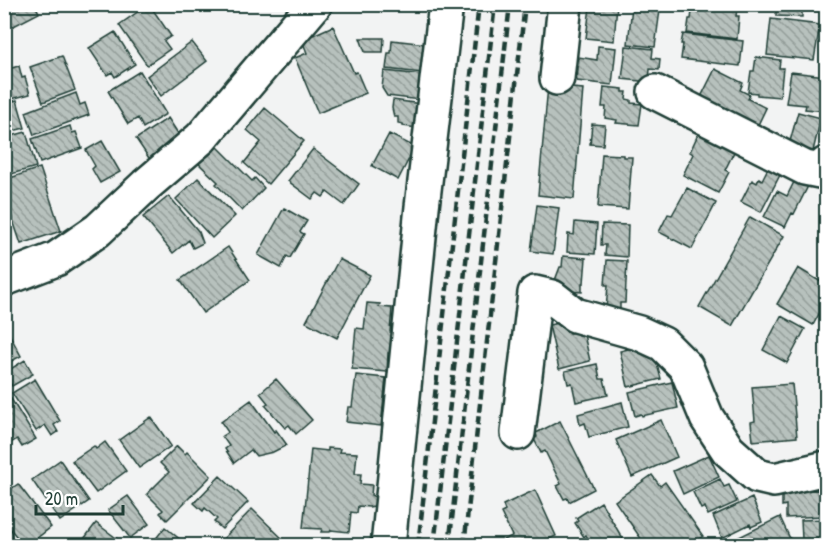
<svg xmlns="http://www.w3.org/2000/svg" width="831" height="550" viewBox="0 0 831 550" font-family="'Patrick Hand',sans-serif">
	<style>
		.building { fill: url(#building-back-hatch); stroke: #1f3d34; stroke-width: 1.5 }
		.lines { fill: none; stroke-linecap: round; stroke-linejoin: round }
		.minor-casing { stroke: #1f3d34; stroke-width: 38 }
		.minor { stroke: #fff; stroke-width: 33 }
		.rail { stroke: #1f3d34; stroke-width: 4.5; stroke-dasharray: 9 4.5; stroke-linecap: butt }
	</style>
	<defs>
		<pattern id="building-back-hatch" width="6" height="6" patternUnits="userSpaceOnUse" patternTransform="scale(1.5)"><rect width="6" height="6" fill="#b7c1bd"/><path d="M-1 5l2 2M0 0l6 6M5-1l2 2" fill="none" stroke="#949e9a"/></pattern>
	</defs>
	<rect width="100%" height="100%" fill="#f2f3f3"/>
	<filter id="ink" filterUnits="userSpaceOnUse"><feTurbulence type="fractalNoise" baseFrequency=".0167" numOctaves="2"/><feDisplacementMap in="SourceGraphic" scale="12" xChannelSelector="R" yChannelSelector="G"/><feConvolveMatrix kernelMatrix="1 2 1 2 8 2 1 2 1" color-interpolation-filters="sRGB"/></filter>
	<g filter="url(#ink)">
		<path class="building" d="M4,4H35L39,13L4,31Z
			M149,4L171,36L164,41L170,49L147,65L119,25Z
			M593,4H617L614,41L586,38L590,7L593,8Z
			M693,4H712L737,8L736,16H739L737,39L687,33L689,19H691Z
			M773,4H817V11L802,10V17L776,16V8H772Z
			M632,6L660,10L655,47L628,44Z
			M771,19L820,25L814,60L767,55Z
			M333,26L354,73L357,72L366,93L318,113L295,58L307,53L302,40Z
			M115,32L135,64L115,77L112,72L107,75L89,48Z
			M683,34L743,41L740,66L681,59L683,44H681Z
			M360,38H384L383,52H365Z
			M392,40L426,44L423,73L386,69L388,53H391Z
			M192,42L207,61L161,96L147,76Z
			M598,46L616,48L612,85L577,81L579,57L597,60Z
			M626,46L653,49L652,58L660,59L659,70L650,69L649,82L622,79Z
			M62,56L75,90L43,102L30,67Z
			M756,57L780,60L779,68H783L780,97L757,95V93L748,92L751,71H754Z
			M19,66L22,78L25,77L30,94L4,101V70Z
			M715,69L743,83L740,90L750,95L748,99L766,108L756,129L699,101Z
			M140,71L166,114L143,128L138,118L128,124L108,91Z
			M384,71L423,75L420,100L387,96L382,88Z
			M791,72L826,76L825,95H826L825,111L805,109L806,105L786,103Z
			M548,86L583,89L574,199L538,195Z
			M604,87L623,89V92H627L626,99L631,100V103L642,104L639,125L616,123L617,120L605,118L606,107H602Z
			M76,93L80,105L85,103L89,115L34,135L26,112Z
			M17,100L25,128L4,133V104Z
			M393,100L421,104L417,128L403,126V124L398,123V117H394L392,108Z
			M265,108L304,141L268,184L244,163L261,142L247,130Z
			M798,112L821,118L813,151L789,145Z
			M168,118L181,138L153,164L136,139Z
			M592,124L605,125L603,145L590,144Z
			M70,126L72,133L76,132L82,148L40,163L32,139Z
			M700,130L736,148L725,170L729,172L718,193L683,175L693,154L690,152Z
			M26,132L36,167L4,176V138Z
			M389,134L415,147L398,180L372,166Z
			M102,141L120,172L100,183L92,169L95,166L86,150Z
			M216,145L252,181L255,178L264,188L242,211L216,184L218,182L198,163Z
			M313,149L359,184L344,205L327,192L323,197L317,193L312,199L288,181Z
			M602,154L623,155V157H632L628,209L598,207Z
			M770,164L782,171L761,212L741,202L752,180L757,183L759,178L762,180Z
			M40,168L61,231L21,244L4,194V180Z
			M198,178L235,216L212,238L176,199Z
			M796,178L809,184L794,214L792,213L785,227L764,217L777,191L787,196Z
			M687,188L716,203L692,249L659,232L668,214L672,215Z
			M169,196L199,232L203,243L193,248L189,240L173,253L143,217Z
			M537,205L559,208L553,254L531,251Z
			M284,208L307,221L300,232L304,234L290,258L287,256L281,268L258,255Z
			M750,217L784,236L732,326L699,307Z
			M575,222L597,224L595,254L567,252L568,234L574,235Z
			M602,224L628,225L627,257L605,255L606,245H601Z
			M228,247L250,280L203,313L180,280Z
			M563,256L586,258L584,283H582V292L567,291L554,283L560,267H562Z
			M339,259L370,275L337,338L306,322Z
			M607,260L627,261L625,303H620V311L606,310L608,285H605Z
			M798,268L826,285V301L813,325L777,304Z
			M367,303L380,304L379,307L392,308L390,332L395,333L392,354L388,353L387,372L352,369L356,328L364,329Z
			M781,316L805,329L787,363L763,350Z
			M567,321L570,333L583,330L590,361L559,369L549,325Z
			M4,324L21,356L4,365Z
			M637,347L654,352L661,379L628,387L620,351Z
			M25,360L33,374L12,386L4,373Z
			M597,364L600,379H604L608,395L576,402L572,383L568,384L565,371Z
			M356,375L386,378L381,426L346,422L348,407H352Z
			M35,379L60,421L54,425L58,432L52,436L45,425L36,431L12,393Z
			M276,379L312,420L296,434L289,425L285,428L265,405L268,403L260,393Z
			M672,382L678,408L642,416L641,414L635,416L629,392Z
			M792,384L797,437L753,441L751,422L755,421L752,387Z
			M8,394L36,439L22,447L17,439L9,444L4,437V396Z
			M251,400L274,432L276,430L287,445L273,452L256,456L251,450L234,463L225,449L229,446L222,436L228,432L221,422Z
			M622,402L628,427L589,437L585,423L580,425L578,414Z
			M151,417L171,446L139,468L119,440Z
			M661,420L677,457L632,477L616,440Z
			M560,421L594,489L569,502L567,498L564,499L557,486L561,484L545,451L541,453L534,439L537,437L536,433Z
			M105,442L126,471L96,493L72,461L94,446L96,449Z
			M177,446L185,454L187,452L211,476L167,520L160,513L163,510L147,494L169,472L160,463Z
			M328,448L340,449L339,452L357,453L355,474H361L360,484L372,485L371,495L375,497L377,502L374,506L369,507L358,506L357,513L351,512L349,532L331,530L330,532H321L322,529L303,528L311,449L328,451Z
			M709,455L719,477L683,494L673,471Z
			M60,460L89,501L60,521L32,480Z
			M652,475L660,486L665,482L703,536L690,546H646L615,501Z
			M220,476L248,502L222,529L214,522L217,519L205,508L203,511L194,503Z
			M720,479L724,487L729,485L737,502L708,515L705,507L701,509L693,492Z
			M18,484L51,527L27,546H24L4,521L6,519L4,518V494Z
			M535,490L556,536L535,546H505L503,540L512,536L501,513L505,511L503,505Z
			M821,490L822,516L786,518V505L782,506V491Z
			M128,496L149,524L130,538L108,510Z
			M752,498L762,522L751,527L750,524L722,538L713,516Z
			M601,502L627,546H592L586,535L584,537L575,523L578,521L576,518Z
			M252,509L290,546H226L221,541Z
			M780,517L792,543L787,546H731L729,542Z
			M826,519V540L802,539L801,520Z
			M96,523L127,546H84L81,543Z
			M165,527L188,546H150Z"/>
		<g class="lines">
			<g class="minor-casing">
				<path id="minor" d="M557,78L565,4
					M655,92L805,168L820,171L826,164
					M4,279L56,259L98,230L146,185L201,138L315,4
					M518,433L535,293L552,297L575,315L639,333L663,344L686,367L707,418L728,450L757,476L774,480L826,468
					M388,546L422,207L446,4"/>
			</g>
			<use href="#minor" class="minor"/>
			<path class="rail" d="M418,546L479,4
				M434,546L495,4
				M449,546L510,4
				M464,546L525,4"/>
		</g>
	</g>
	<rect width="831" height="550" fill="none" stroke="#fff" stroke-width="24"/>
	<rect x="12" y="12" width="807" height="526" fill="none" stroke="#1f3d34" stroke-width="2" filter="url(#ink)"/>
	<path d="M36 505v9h87v-9" fill="none" stroke="#1f3d34" stroke-width="3"/>
	<text x="45" y="505" font-size="18" fill="#1f3d34" stroke="#ffffff" stroke-width="4.5" paint-order="stroke">20 m</text>
</svg>
